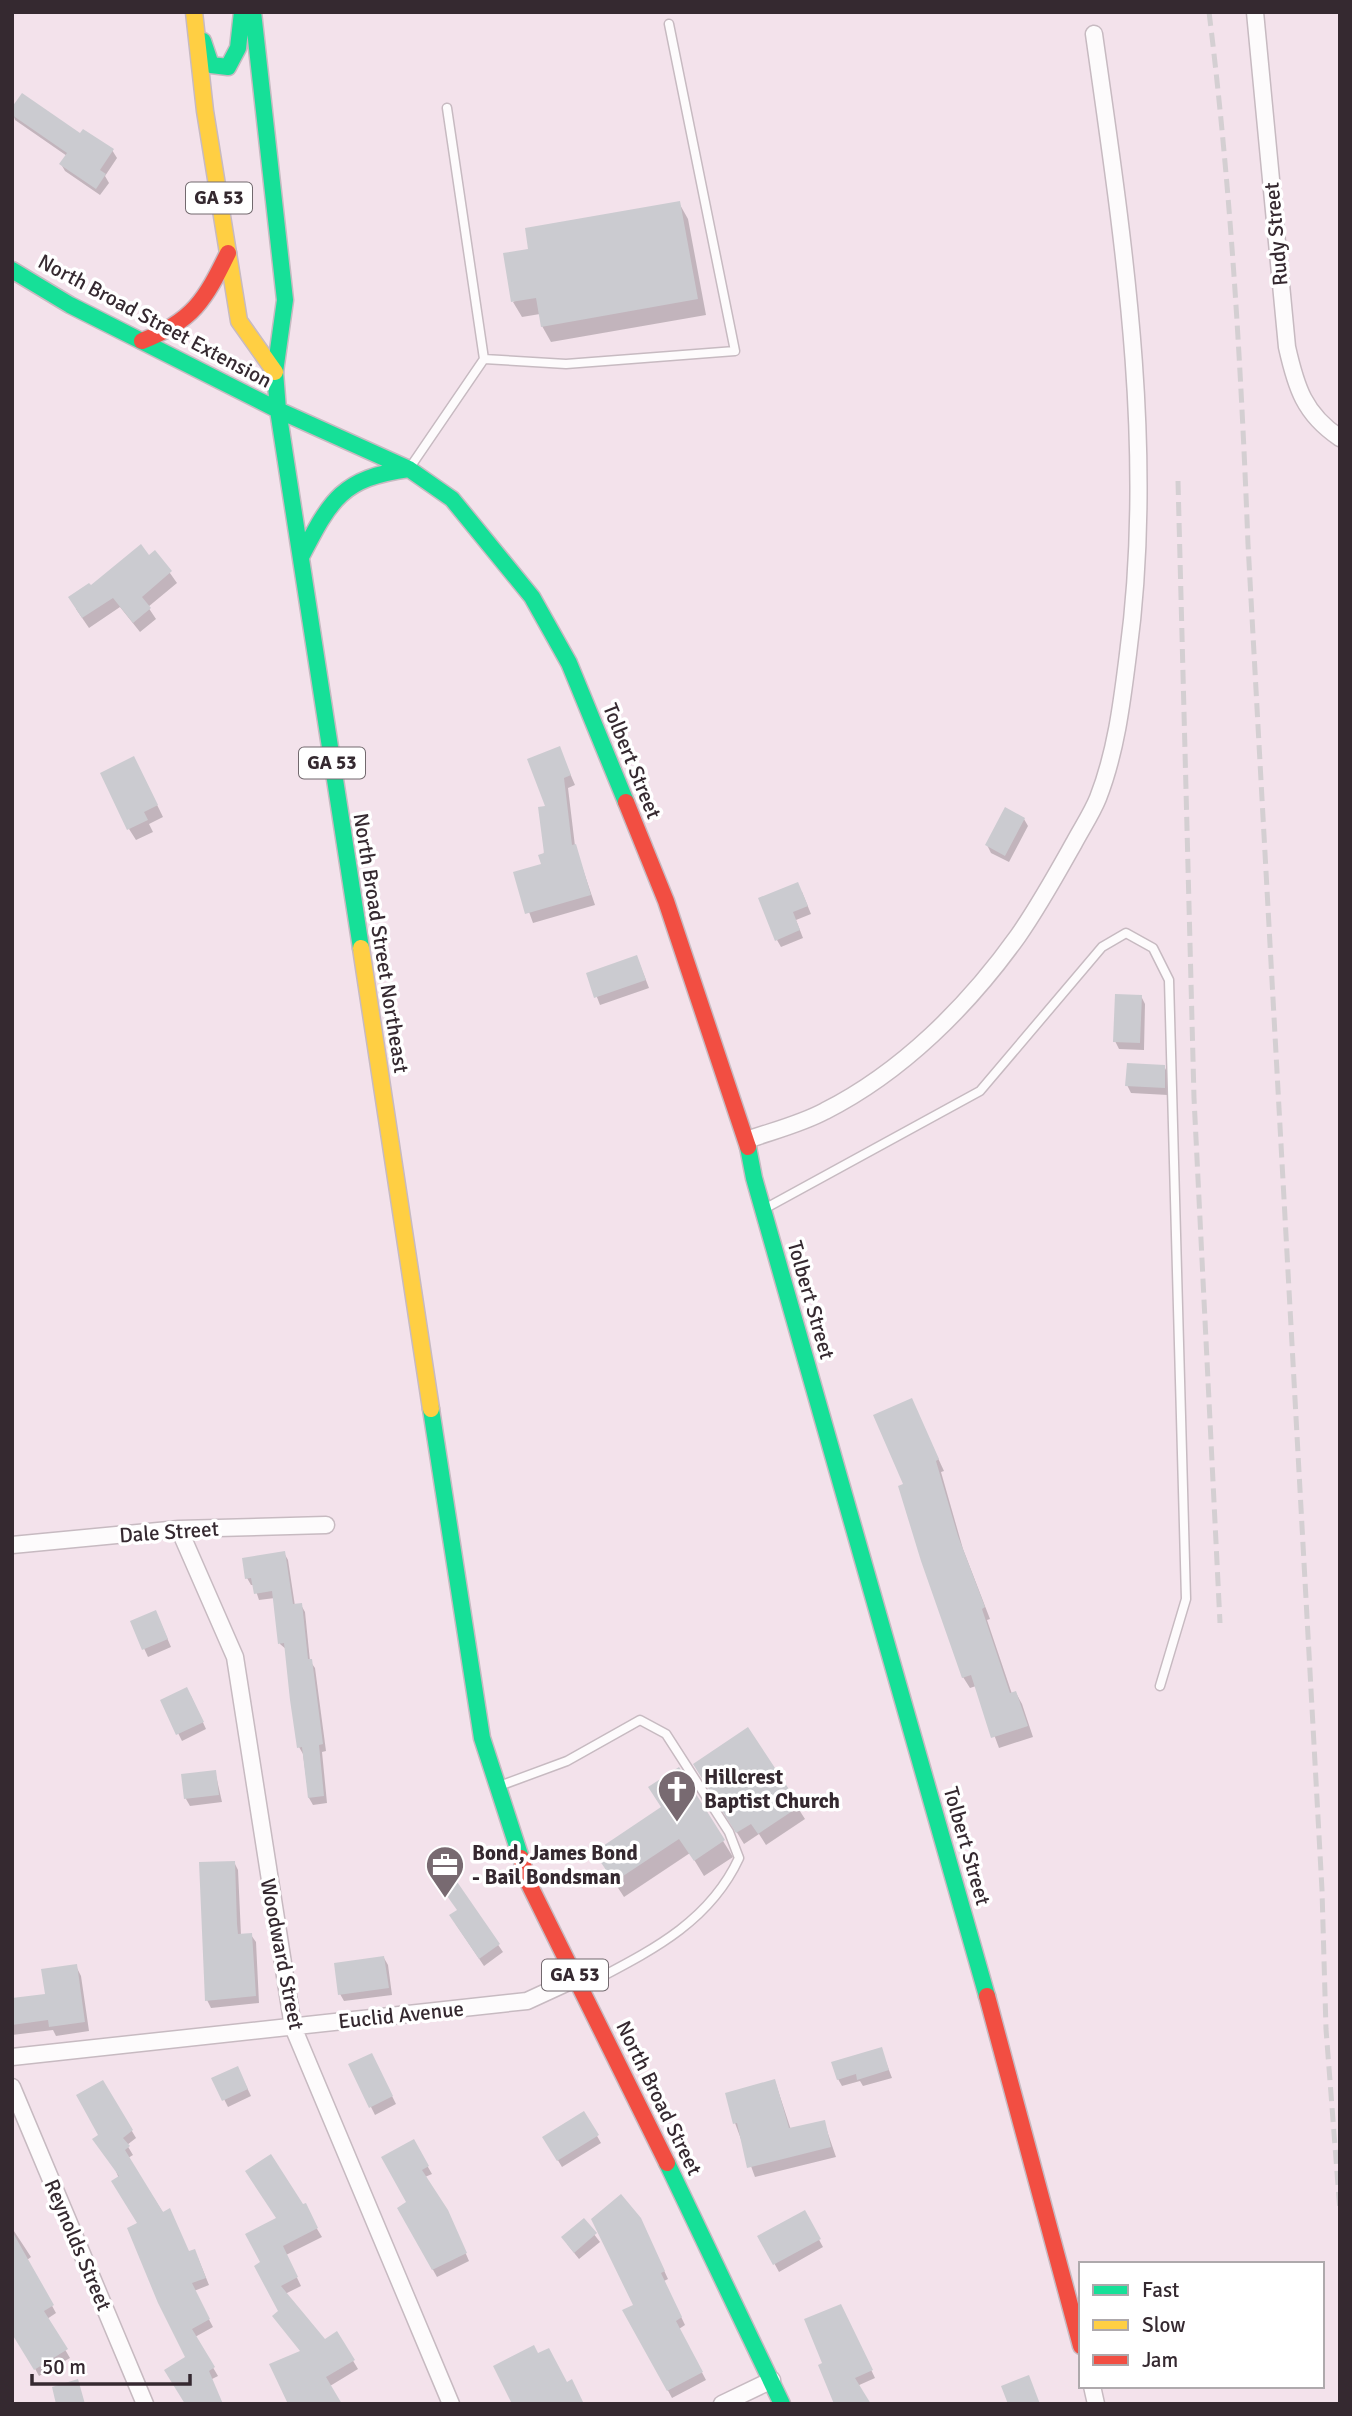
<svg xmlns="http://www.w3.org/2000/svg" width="1352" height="2416" viewBox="0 0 1352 2416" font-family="Signika,sans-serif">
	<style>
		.shadow { fill: #0003 }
		.building { fill: #cbcbd0 }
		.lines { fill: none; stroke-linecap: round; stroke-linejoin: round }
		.lane-casing { stroke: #c7bac1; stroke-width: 11 }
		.street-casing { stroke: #c7bac1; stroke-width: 19 }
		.fast-casing { stroke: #c7bac1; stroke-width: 19 }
		.slow-casing { stroke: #c7bac1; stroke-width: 19 }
		.jam-casing { stroke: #c7bac1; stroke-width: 19 }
		.lane { stroke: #fdfbfc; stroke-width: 8 }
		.street { stroke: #fdfbfc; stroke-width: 16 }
		.fast { stroke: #16e098; stroke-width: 16 }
		.slow { stroke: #ffcf43; stroke-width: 16 }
		.jam { stroke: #f24e42; stroke-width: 16 }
		.rail { stroke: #d4cfd2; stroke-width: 5; stroke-dasharray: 14 7; stroke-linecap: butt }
		.labels { text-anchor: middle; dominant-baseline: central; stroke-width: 7; stroke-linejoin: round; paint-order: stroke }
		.shield { fill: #fff; stroke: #72696e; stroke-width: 2 }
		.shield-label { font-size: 19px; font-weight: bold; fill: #352930 }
		.street-label { font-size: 21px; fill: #352930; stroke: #fff }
		.poi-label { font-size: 21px; font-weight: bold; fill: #352930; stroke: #fff; text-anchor: start }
	</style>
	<rect width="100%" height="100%" fill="#f3e2eb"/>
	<path class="shadow" d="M12,110L112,150L117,158L105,176L109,183L100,195L65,171L61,164L67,156L15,120Z
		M679,203L688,219L706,315L551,342L542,326L540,314L522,317L513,302Z
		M155,552L177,583L148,607L156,619L140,632L120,607L89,628L76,609L91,588Z
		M559,748L575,785L568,788L575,846L595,905L533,923L515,873L543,865L547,807Z
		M140,770L163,817L149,824L153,832L136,840L129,829Z
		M1024,819L1028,826L1009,862L991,853L987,845Z
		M802,892L811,914L796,920L803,938L781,947L777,940Z
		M637,957L649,988L600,1005L588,974Z
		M1141,996L1145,1004L1144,1050L1119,1049L1115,1041Z
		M1164,1066L1168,1074V1095L1131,1093L1127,1085Z
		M911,1400L944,1471L941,1472L963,1549L990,1619L987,1620L1012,1694L1016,1693L1022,1704L1033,1737L999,1748L976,1686L970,1688L963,1677L905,1485Z
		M284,1553L288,1560L295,1606L301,1605L305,1612L310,1661L315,1668L326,1751L322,1752L327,1803L313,1805L309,1798L303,1754L299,1747L287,1650L280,1644L275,1598L259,1600L254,1585H251L247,1578Z
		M159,1619L171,1647L148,1657L132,1622Z
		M191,1696L206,1729L182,1741L162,1701Z
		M748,1730L805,1819L766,1845L759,1834L744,1844L702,1776Z
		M678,1769L733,1857L704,1876L690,1853L624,1897L605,1868L663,1809Z
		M215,1771L222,1802L190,1806L186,1799L183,1776Z
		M234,1862L238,1870L241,1935H251L256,1942L259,2003L211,2008L207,2000Z
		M451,1875L503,1952L484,1966L455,1923L458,1911Z
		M384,1958L388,1965L392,1995L344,2001L340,1994Z
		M76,1966L81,1976L89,2031L56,2036L53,2030L12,2035V2001L47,1996Z
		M881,2049L892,2078L863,2086L860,2081L842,2086L838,2079Z
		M375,2062L396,2104L375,2115L350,2065Z
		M241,2075L251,2096L228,2107L214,2079Z
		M775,2081L791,2130L824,2122L836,2157L755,2177L735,2123Z
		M103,2082L136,2138L127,2145L133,2155L128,2158L189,2253L198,2258L209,2285L194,2291L213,2327L195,2337L218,2376L212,2379L187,2358L139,2224L100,2135Z
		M584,2113L601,2143L562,2167L544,2137Z
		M413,2141L432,2174L425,2177L451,2219L469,2261L437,2277L399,2209L409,2203Z
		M303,2206L322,2237L286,2255L301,2286L285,2294L324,2341L337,2334L358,2369L330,2386L274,2317L280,2312L262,2263Z
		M804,2212L823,2247L779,2272L760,2237Z
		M583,2220L600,2242L579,2259L567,2244Z
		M644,2227L668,2279L664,2281L685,2325L679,2329L706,2380L672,2398L625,2311L635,2306Z
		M12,2228L31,2257L27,2260L56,2313L47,2319L70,2358L39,2376L12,2326Z
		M844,2313L875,2378L857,2386L825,2364Z"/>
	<path class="building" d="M22,93L80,133L83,129L114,149L100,170L106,174L96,189L59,164L67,153L12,115V107Z
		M680,201L698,299L541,327L536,298L511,302L503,253L528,249L525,228Z
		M141,544L149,555L155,550L172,571L142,597L151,608L133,623L113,598L82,618L68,597L89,583L91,585Z
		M560,746L571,775L564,778L572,845L576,844L591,895L525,914L513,872L541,864L538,855L544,853L538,807L545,806L527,759Z
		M134,756L158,805L144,812L148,820L127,830L100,773Z
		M1005,807L1025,818L1005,856L985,845Z
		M798,882L808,906L793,912L800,930L775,941L758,898Z
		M637,955L646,980L594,998L586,973Z
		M1115,994L1142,995L1140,1043L1113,1042Z
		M1127,1063L1165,1065V1088L1125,1086Z
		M912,1398L939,1459L936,1461L958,1536L985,1607L982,1609L1010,1693L1016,1691L1028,1726L991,1738L971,1675L962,1678L921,1561L898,1486L903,1484L873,1415Z
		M285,1551L293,1604L302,1603L308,1659H312L323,1744L319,1745L324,1796L308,1798L302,1747L297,1748L290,1700L284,1643L278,1644L272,1591L254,1594L251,1578L245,1579L242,1558Z
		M156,1610L168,1639L142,1650L130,1621Z
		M187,1687L204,1722L176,1735L160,1700Z
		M748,1727L800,1806L758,1834L751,1824L736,1833L693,1764Z
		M679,1767L725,1840L694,1861L679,1839L614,1882L594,1852L661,1807L648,1787Z
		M216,1770L219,1795L184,1799L181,1774Z
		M235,1861L237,1924L238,1934L252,1933L256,1996L205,2001L199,1862Z
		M451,1873L500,1944L479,1959L449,1915L457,1910L437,1882Z
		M384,1956L389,1988L338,1995L334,1963Z
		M77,1964L85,2022L49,2027L48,2020L12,2025V1998L45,1994L41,1969Z
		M882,2047L889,2070L857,2080L856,2074L837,2080L831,2062Z
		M372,2053L393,2096L369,2108L348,2064Z
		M238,2066L248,2089L222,2101L211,2078Z
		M775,2079L789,2128L825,2120L831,2147L747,2168L737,2123L733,2124L725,2093Z
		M103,2080L133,2130L123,2138L130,2146L125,2150L163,2212L170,2208L189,2251L195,2249L206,2278L192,2283L210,2319L192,2329L215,2367L209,2371L223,2404H185L164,2370L185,2357L158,2303L127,2228L137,2223L111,2181L119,2176L92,2139L98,2135L76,2095Z
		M584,2111L599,2135L557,2161L542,2137Z
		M414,2139L429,2166L422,2170L448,2210L467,2253L432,2270L397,2208L406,2202L381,2157Z
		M271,2154L303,2204L306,2203L318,2228L283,2246L298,2277L281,2286L325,2339L337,2331L355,2360L326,2377L342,2404H288L269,2364L300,2351L272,2316L278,2311L254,2266L260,2262L245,2234L276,2218L245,2171Z
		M621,2194L641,2218L665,2271L661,2273L682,2317L676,2321L703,2372L667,2391L622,2310L633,2305L591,2219Z
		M805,2210L821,2239L773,2265L757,2236Z
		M584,2218L597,2233L574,2253L561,2237Z
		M12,2231L54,2305L44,2311L68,2349L34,2370L12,2334Z
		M841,2304L873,2370L855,2378L871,2404H834L818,2365L822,2363L804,2319Z
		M534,2345L538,2353L549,2348L567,2382L572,2379L584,2404H512L493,2366Z
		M1029,2375L1040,2404H1008L1001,2386Z
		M78,2379L85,2404H56L52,2387Z"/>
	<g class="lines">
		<g class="lane-casing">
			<path id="lane" d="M484,359L566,364L735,351L669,24
				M411,466L484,359L447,108
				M766,1208L980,1091L1102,947L1126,933L1153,948L1169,980L1186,1599L1160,1686
				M502,1785L567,1761L640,1720L666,1734L729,1832L739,1858C708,1925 646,1953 584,1986"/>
		</g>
		<g class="street-casing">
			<path id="street" d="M1255,12L1287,347C1296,387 1304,414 1340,438
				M747,1140C772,1131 801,1124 825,1111C902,1072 968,1006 1018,936C1039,906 1056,875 1074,843C1082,828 1092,813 1098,798C1116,752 1122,702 1128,654C1156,447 1123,239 1094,34
				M179,1529L235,1657L293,2027L451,2404
				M12,1545L179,1529L326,1525
				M12,2057L527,2001L577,1978
				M12,2087L145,2404
				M1092,2386L1096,2404
				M722,2404L772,2380"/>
		</g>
		<g class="fast-casing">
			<path id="fast" d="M253,12L285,300L275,372L278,410L361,948
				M203,41L211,65L228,67L238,48L242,12
				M12,270L70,305L278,410L409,469L452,499L532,597L569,663L626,802
				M301,557C331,499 342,478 409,469
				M748,1147L754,1178L987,1996
				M431,1409L482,1738L521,1858
				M667,2163L782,2404"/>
		</g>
		<g class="slow-casing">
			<path id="slow" d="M194,12L205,111L239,321L275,372
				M361,948L431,1409"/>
		</g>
		<g class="jam-casing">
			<path id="jam" d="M142,341C193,321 205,300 228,253
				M626,802L666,901L748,1147
				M521,1858L529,1884L667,2163
				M987,1996L1081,2346"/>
		</g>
		<use href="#lane" class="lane"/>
		<use href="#street" class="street"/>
		<use href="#fast" class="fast"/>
		<use href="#slow" class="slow"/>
		<use href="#jam" class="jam"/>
		<path class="rail" d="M1209,12C1231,189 1241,366 1248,544L1322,1890L1326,2029L1340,2211
			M1178,481L1194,1098L1220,1623"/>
	</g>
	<defs>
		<g id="church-pin" transform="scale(2.0125)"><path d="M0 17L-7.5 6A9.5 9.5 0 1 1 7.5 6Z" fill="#786a71" stroke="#fff"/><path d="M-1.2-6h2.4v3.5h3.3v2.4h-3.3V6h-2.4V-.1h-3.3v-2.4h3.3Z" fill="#fff"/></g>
		<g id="office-pin" transform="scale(2.0125)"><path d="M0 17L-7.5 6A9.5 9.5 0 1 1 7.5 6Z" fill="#786a71" stroke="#fff"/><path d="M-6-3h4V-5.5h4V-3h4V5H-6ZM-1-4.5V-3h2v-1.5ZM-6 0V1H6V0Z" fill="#fff"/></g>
	</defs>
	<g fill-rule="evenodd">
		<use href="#church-pin" x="677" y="1789"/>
		<use href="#office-pin" x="445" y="1865"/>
	</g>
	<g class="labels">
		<g class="shield">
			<rect x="186" y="182.5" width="66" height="31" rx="5"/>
			<rect x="299" y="747.5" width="66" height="31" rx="5"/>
			<rect x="542" y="1959.5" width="66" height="31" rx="5"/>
		</g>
		<g class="shield-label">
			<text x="219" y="198">GA 53</text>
			<text x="332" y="763">GA 53</text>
			<text x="575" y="1975">GA 53</text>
		</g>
		<g class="street-label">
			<text transform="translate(1276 234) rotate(-95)">Rudy Street</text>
			<text transform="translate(155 321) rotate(28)">North Broad Street Extension</text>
			<text transform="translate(632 761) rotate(68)">Tolbert Street</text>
			<text transform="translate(381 943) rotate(81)">North Broad Street Northeast</text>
			<text transform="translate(811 1300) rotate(74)">Tolbert Street</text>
			<text transform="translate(169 1532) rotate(-4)">Dale Street</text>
			<text transform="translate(967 1846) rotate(74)">Tolbert Street</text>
			<text transform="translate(282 1954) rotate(79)">Woodward Street</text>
			<text transform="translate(401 2015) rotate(-6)">Euclid Avenue</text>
			<text transform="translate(659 2098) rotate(64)">North Broad Street</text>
			<text transform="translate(78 2245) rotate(67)">Reynolds Street</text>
		</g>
		<g class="poi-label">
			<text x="704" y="1777">Hillcrest<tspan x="704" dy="24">Baptist Church</tspan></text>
			<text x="472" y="1853">Bond, James Bond<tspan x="472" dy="24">- Bail Bondsman</tspan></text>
		</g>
	</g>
	<rect width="1352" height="2416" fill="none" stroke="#352930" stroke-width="28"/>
	<rect x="1079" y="2262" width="245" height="126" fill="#ffffff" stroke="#aea9ac" stroke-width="2"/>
	<rect x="1093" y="2285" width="35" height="10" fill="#16e098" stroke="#aea9ac" stroke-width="2"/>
	<text x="1142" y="2297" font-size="21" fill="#352930">Fast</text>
	<rect x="1093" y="2320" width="35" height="10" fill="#ffcf43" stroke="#aea9ac" stroke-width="2"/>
	<text x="1142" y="2332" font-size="21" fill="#352930">Slow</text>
	<rect x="1093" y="2355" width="35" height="10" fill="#f24e42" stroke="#aea9ac" stroke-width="2"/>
	<text x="1142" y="2367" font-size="21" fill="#352930">Jam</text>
	<path d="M32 2374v10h158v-10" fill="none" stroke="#352930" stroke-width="3.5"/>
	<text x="42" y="2374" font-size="21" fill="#352930" stroke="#ffffff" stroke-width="5" paint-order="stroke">50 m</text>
</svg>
